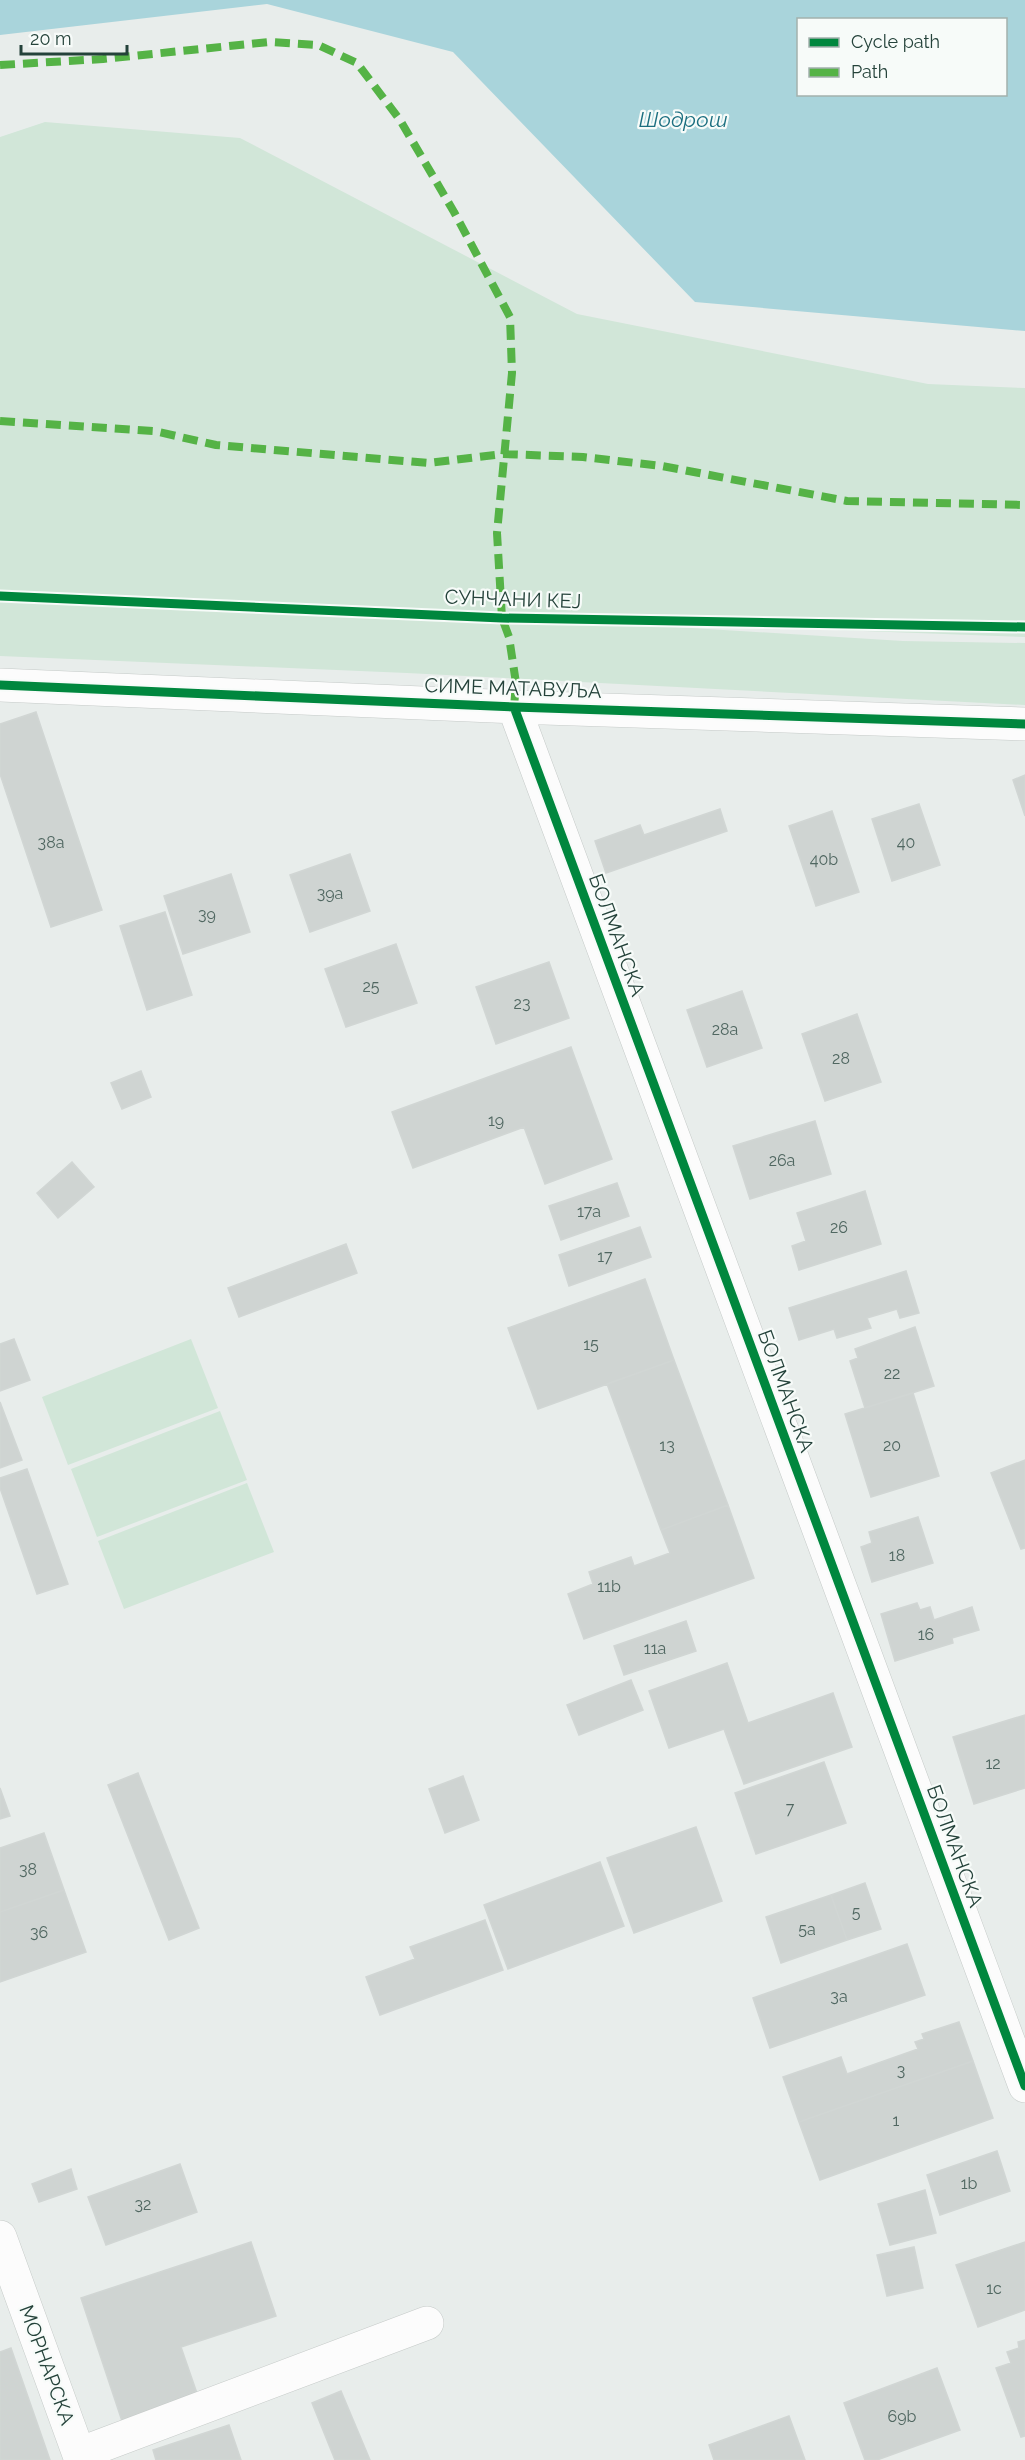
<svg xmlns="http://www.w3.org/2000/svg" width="1025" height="2460" viewBox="0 0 1025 2460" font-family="Raleway,sans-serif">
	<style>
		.green { fill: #d1e6d8 }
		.water { fill: #a9d4db; fill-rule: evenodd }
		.building { fill: #cfd4d2; stroke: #d1d6d4; stroke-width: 1.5 }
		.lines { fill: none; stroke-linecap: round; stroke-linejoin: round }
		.minor-casing { stroke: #c5cac8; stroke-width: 34 }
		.minor { stroke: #fcfcfc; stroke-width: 33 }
		.quiet { stroke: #55b346; stroke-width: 8; stroke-dasharray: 15 8; stroke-linecap: butt }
		.cycleway-casing { stroke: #f7fbf9; stroke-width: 13 }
		.cycleway { stroke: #00873e; stroke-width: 9 }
		.labels { text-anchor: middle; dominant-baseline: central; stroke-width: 4.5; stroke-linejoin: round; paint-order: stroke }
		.number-label { font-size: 16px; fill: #506761 }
		.street-label { font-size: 20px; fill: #24423a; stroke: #f7fbf9 }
		.water-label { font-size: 21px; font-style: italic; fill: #1c6f80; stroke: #f7fbf9 }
	</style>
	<rect width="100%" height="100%" fill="#e8edeb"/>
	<path class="green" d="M45,122L240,138L577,314L928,384L1025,388V637L562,620L903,641L1025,643V705L407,673L0,656V137Z
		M191,1339L218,1408L68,1465L42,1397Z
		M220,1411L247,1480L97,1537L71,1469Z
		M247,1483L274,1552L124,1609L98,1541Z"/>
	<path class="water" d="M0,0H1025V331L695,302L453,52L267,4L0,35ZM798,20H1006V94H798Z"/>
	<path class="building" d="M36,712L102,910L51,927L0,774V724Z
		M1025,775V816L1013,780Z
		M919,804L940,865L892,881L872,819Z
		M720,809L727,831L606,873L595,841L640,825L644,835Z
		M832,811L859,892L816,906L789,826Z
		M350,854L370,911L310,932L290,875Z
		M231,874L250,932L183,954L164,896Z
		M165,912L192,995L147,1010L120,926Z
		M396,944L417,1003L346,1027L325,969Z
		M549,962L569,1018L496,1044L476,987Z
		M742,991L762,1048L707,1067L687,1010Z
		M857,1014L881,1082L825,1101L802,1034Z
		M571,1047L612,1159L545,1184L524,1127L413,1168L392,1112Z
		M141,1071L151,1097L122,1109L111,1083Z
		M815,1121L831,1174L750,1199L733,1146Z
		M72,1162L94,1187L58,1218L37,1193Z
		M617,1183L629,1216L561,1240L549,1206Z
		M865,1191L881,1244L799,1270L792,1246L806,1241L797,1213Z
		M640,1227L651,1257L569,1286L559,1255Z
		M346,1244L357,1273L239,1317L228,1288Z
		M906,1271L919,1313L900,1318L897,1309L867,1318L871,1328L837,1338L834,1329L799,1340L789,1308Z
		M645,1279L674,1360L538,1409L508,1328Z
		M915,1327L934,1386L865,1408L850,1361L858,1358L855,1349Z
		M14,1339L30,1380L0,1391V1344Z
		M674,1360L728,1505L661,1530L607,1384Z
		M913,1393L939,1476L871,1497L845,1414Z
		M0,1402L22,1460L0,1468Z
		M1025,1460V1548L1021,1549L991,1473Z
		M27,1469L68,1584L37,1594L0,1488V1478Z
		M728,1505L754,1578L584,1639L568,1594L593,1584L589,1572L631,1557L634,1566L670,1553L661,1530Z
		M918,1517L933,1563L872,1582L861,1547L872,1543L869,1532Z
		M917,1603L920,1610L930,1607L934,1620L972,1607L979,1630L952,1638L953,1643L895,1661L881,1614Z
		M686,1621L696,1651L624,1675L614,1646Z
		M727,1663L748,1723L833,1693L852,1747L744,1784L724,1729L669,1748L649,1691Z
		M631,1680L643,1710L579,1735L567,1705Z
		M1025,1715V1788L974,1804L953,1737Z
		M824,1762L846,1823L756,1854L735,1793Z
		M138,1773L199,1928L169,1940L108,1785Z
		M463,1776L479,1820L445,1833L429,1789Z
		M0,1788L10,1816L0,1819Z
		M696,1827L722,1901L634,1933L607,1858Z
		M44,1833L64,1890L0,1912V1848Z
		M600,1862L624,1926L508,1969L484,1905Z
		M865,1883L881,1929L847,1940L831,1895Z
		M64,1890L86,1952L0,1982V1912Z
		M831,1895L847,1940L781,1963L766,1917Z
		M485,1920L503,1970L380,2015L366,1977L415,1959L410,1947Z
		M907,1944L925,1995L770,2048L753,1998Z
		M959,2022L973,2061L799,2122L783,2077L841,2057L847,2074L918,2049L915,2042L924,2039L922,2034Z
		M973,2061L993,2118L820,2180L799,2122Z
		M997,2151L1010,2191L940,2215L927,2175Z
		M180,2164L197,2212L106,2245L88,2197Z
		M71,2169L77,2189L39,2202L32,2184Z
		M925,2190L936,2233L890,2245L878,2204Z
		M251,2242L276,2316L181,2347L200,2402L124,2427L81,2298Z
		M1025,2242V2310L978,2327L956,2265Z
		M914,2247L923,2288L887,2296L877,2255Z
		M1025,2340V2436L1021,2437L996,2368L1011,2363L1007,2352L1019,2348L1018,2342Z
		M11,2348L50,2460H0V2352Z
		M937,2368L960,2430L877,2460H865L844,2403Z
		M341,2391L370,2460H335L312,2403Z
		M789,2416L805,2460H714L709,2445Z
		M229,2425L241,2460H156L153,2450Z"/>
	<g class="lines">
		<g class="minor-casing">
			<path id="minor" d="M0,685L514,707L1025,724
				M514,707L1025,2086
				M0,2237L81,2460
				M79,2454L427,2323"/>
		</g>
		<use href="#minor" class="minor"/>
		<path class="quiet" d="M0,65L103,59L269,42L318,45L357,63L400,120L454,212L510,317L512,373L497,533L502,618L509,637L516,683L514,707
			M0,421L154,431L216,445L428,463L503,454L583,457L662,466L847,501L1025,505"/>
		<g class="cycleway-casing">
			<path id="cycleway" d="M0,596L502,618L1025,627
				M0,685L514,707L1025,724
				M514,707L1025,2086"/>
		</g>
		<use href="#cycleway" class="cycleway"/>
	</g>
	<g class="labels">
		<g class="number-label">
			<text x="51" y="842">38a</text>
			<text x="906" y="842">40</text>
			<text x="824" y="859">40b</text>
			<text x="330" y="893">39a</text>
			<text x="207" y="914">39</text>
			<text x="371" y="986">25</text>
			<text x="522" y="1003">23</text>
			<text x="725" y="1029">28a</text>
			<text x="841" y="1058">28</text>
			<text x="496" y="1120">19</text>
			<text x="782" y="1160">26a</text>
			<text x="589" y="1211">17a</text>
			<text x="839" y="1227">26</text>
			<text x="605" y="1256">17</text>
			<text x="591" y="1344">15</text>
			<text x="892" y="1373">22</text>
			<text x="667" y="1445">13</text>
			<text x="892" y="1445">20</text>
			<text x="897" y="1555">18</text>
			<text x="609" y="1586">11b</text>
			<text x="926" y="1634">16</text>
			<text x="655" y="1648">11a</text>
			<text x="993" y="1763">12</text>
			<text x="790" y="1808">7</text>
			<text x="28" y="1869">38</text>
			<text x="856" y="1912">5</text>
			<text x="807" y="1929">5a</text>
			<text x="39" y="1932">36</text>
			<text x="839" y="1996">3a</text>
			<text x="901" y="2070">3</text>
			<text x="896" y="2120">1</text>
			<text x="969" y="2183">1b</text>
			<text x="143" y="2204">32</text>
			<text x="994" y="2288">1c</text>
			<text x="902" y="2416">69b</text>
		</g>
		<g class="street-label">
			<text transform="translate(513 599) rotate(2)">СУНЧАНИ КЕЈ</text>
			<text transform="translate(513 688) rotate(2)">СИМЕ МАТАВУЉА</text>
			<text transform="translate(617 935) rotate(70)">БОЛМАНСКА</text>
			<text transform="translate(786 1391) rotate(70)">БОЛМАНСКА</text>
			<text transform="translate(955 1846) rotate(70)">БОЛМАНСКА</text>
			<text transform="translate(47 2365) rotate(70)">МОРНАРСКА</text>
		</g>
		<g class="water-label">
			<text x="683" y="119">Шодрош</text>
		</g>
	</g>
	<rect x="797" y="18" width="210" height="78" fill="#f7fbf9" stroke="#a3b1ad" stroke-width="1.5"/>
	<rect x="809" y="38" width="30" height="9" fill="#00873e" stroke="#a3b1ad" stroke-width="1.5"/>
	<text x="851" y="48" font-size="18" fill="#24423a">Cycle path</text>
	<rect x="809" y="68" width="30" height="9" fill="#55b346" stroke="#a3b1ad" stroke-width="1.5"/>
	<text x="851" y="78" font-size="18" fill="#24423a">Path</text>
	<path d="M21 45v9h106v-9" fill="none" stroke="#24423a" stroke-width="3"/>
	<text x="30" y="45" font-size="18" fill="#24423a" stroke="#f7fbf9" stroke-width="4.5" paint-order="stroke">20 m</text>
</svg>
